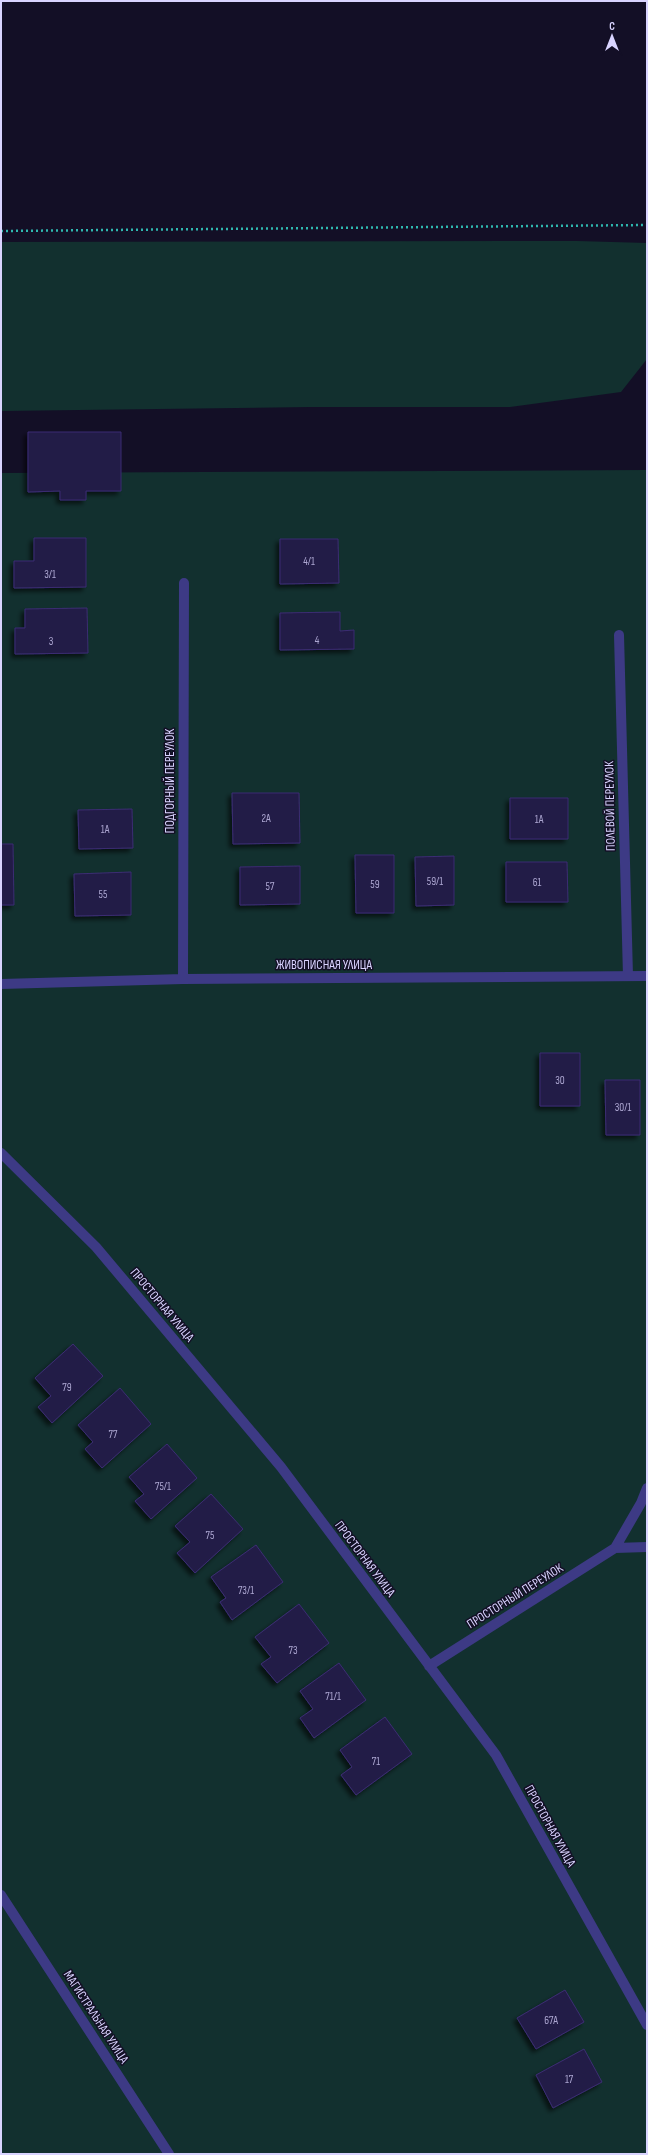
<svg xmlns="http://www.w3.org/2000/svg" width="648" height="2155" viewBox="0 0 648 2155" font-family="'Sofia Sans Condensed',sans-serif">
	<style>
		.green { fill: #12302f }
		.building { fill: #241b47; stroke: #3b2d73; filter: url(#shadow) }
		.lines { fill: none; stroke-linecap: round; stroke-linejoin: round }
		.path { stroke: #2fb8b0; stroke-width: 2.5; stroke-dasharray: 2 3; stroke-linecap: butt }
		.street { stroke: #3d3a85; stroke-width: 10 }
		.labels { text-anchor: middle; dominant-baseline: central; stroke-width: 3; stroke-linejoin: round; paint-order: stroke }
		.number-label { font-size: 11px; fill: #aca6d1 }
		.street-label { font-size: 13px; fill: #d9d4ff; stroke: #130f26 }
	</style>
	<defs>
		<filter id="shadow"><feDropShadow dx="-3.5" dy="3.5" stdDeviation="2" flood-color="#0009"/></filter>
	</defs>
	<rect width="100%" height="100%" fill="#130f26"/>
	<path class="green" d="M577,241L647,243V359L621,392L510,407H310L1,411V242Z
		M647,470V2154H1V473Z"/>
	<path class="building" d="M28,432H121V491H86V500H60V491L28,492Z
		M34,538H86V587L14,588V561H34Z
		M280,539H338L339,583L280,584Z
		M87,608L88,653L15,654V628H25V609Z
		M340,612V631L354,630V649L280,650V613Z
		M232,793H299L300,843L233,844Z
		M510,798H568V839H510Z
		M132,809L133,848L79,849L78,810Z
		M1,844H13L14,905H1Z
		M355,855H394V913H356Z
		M454,856V905L416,906L415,857Z
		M506,862H567L568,902H506Z
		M300,866V904L240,905V867Z
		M131,872V915L75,916L74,874Z
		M540,1053H580V1106H540Z
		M605,1080H640V1135H606Z
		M73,1344L103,1376L52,1423L38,1407L51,1396L35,1378Z
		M120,1388L151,1424L102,1468L85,1449L93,1442L78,1425Z
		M167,1444L197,1478L151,1519L135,1501L144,1494L129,1477Z
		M211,1494L243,1529L195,1573L177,1553L190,1542L175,1526Z
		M256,1545L283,1582L232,1620L220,1602L226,1598L211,1577Z
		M299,1604L329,1643L277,1683L261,1664L271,1657L255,1637Z
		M339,1663L366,1700L314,1738L300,1718L313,1709L300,1691Z
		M385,1717L412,1754L356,1795L341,1775L352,1767L340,1750Z
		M565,1990L584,2022L536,2049L517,2018Z
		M584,2049L602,2082L553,2108L536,2075Z"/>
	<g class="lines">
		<path class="path" d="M1,231L647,225"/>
		<path class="street" d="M619,635L628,976
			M183,979L184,583
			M1,984L183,979L647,976
			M1,1153L96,1247L281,1467L496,1755L647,2025
			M615,1548L647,1547
			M429,1666L615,1548L641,1503L647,1488
			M1,1895L169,2154"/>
	</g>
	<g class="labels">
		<g class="number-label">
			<text x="309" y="561">4/1</text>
			<text x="50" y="574">3/1</text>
			<text x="317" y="640">4</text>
			<text x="51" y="641">3</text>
			<text x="266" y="818">2А</text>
			<text x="539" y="819">1А</text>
			<text x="105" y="829">1А</text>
			<text x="435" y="881">59/1</text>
			<text x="537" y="882">61</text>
			<text x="375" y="884">59</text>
			<text x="270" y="886">57</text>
			<text x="103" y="894">55</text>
			<text x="560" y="1080">30</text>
			<text x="623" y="1107">30/1</text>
			<text x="67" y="1387">79</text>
			<text x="113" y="1434">77</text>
			<text x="163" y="1486">75/1</text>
			<text x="210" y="1535">75</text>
			<text x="246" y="1590">73/1</text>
			<text x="293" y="1650">73</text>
			<text x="333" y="1696">71/1</text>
			<text x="376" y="1761">71</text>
			<text x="551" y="2020">67А</text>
			<text x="569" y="2079">17</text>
		</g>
		<g class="street-label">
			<text transform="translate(170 781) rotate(-90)">ПОДГОРНЫЙ ПЕРЕУЛОК</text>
			<text transform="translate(610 806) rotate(-91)">ПОЛЕВОЙ ПЕРЕУЛОК</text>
			<text x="324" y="965">ЖИВОПИСНАЯ УЛИЦА</text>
			<text transform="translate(162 1305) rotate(50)">ПРОСТОРНАЯ УЛИЦА</text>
			<text transform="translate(365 1559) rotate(53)">ПРОСТОРНАЯ УЛИЦА</text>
			<text transform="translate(515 1596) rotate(-32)">ПРОСТОРНЫЙ ПЕРЕУЛОК</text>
			<text transform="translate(550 1826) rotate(61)">ПРОСТОРНАЯ УЛИЦА</text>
			<text transform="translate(96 2017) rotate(57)">МАГИСТРАЛЬНАЯ УЛИЦА</text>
		</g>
	</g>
	<rect width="648" height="2155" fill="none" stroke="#d9d4ff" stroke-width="4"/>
	<g transform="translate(612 36)" stroke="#130f26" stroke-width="3" paint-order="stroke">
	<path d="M0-3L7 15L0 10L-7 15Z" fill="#d9d4ff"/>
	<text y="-6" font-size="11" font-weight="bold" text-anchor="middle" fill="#d9d4ff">С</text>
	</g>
</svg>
